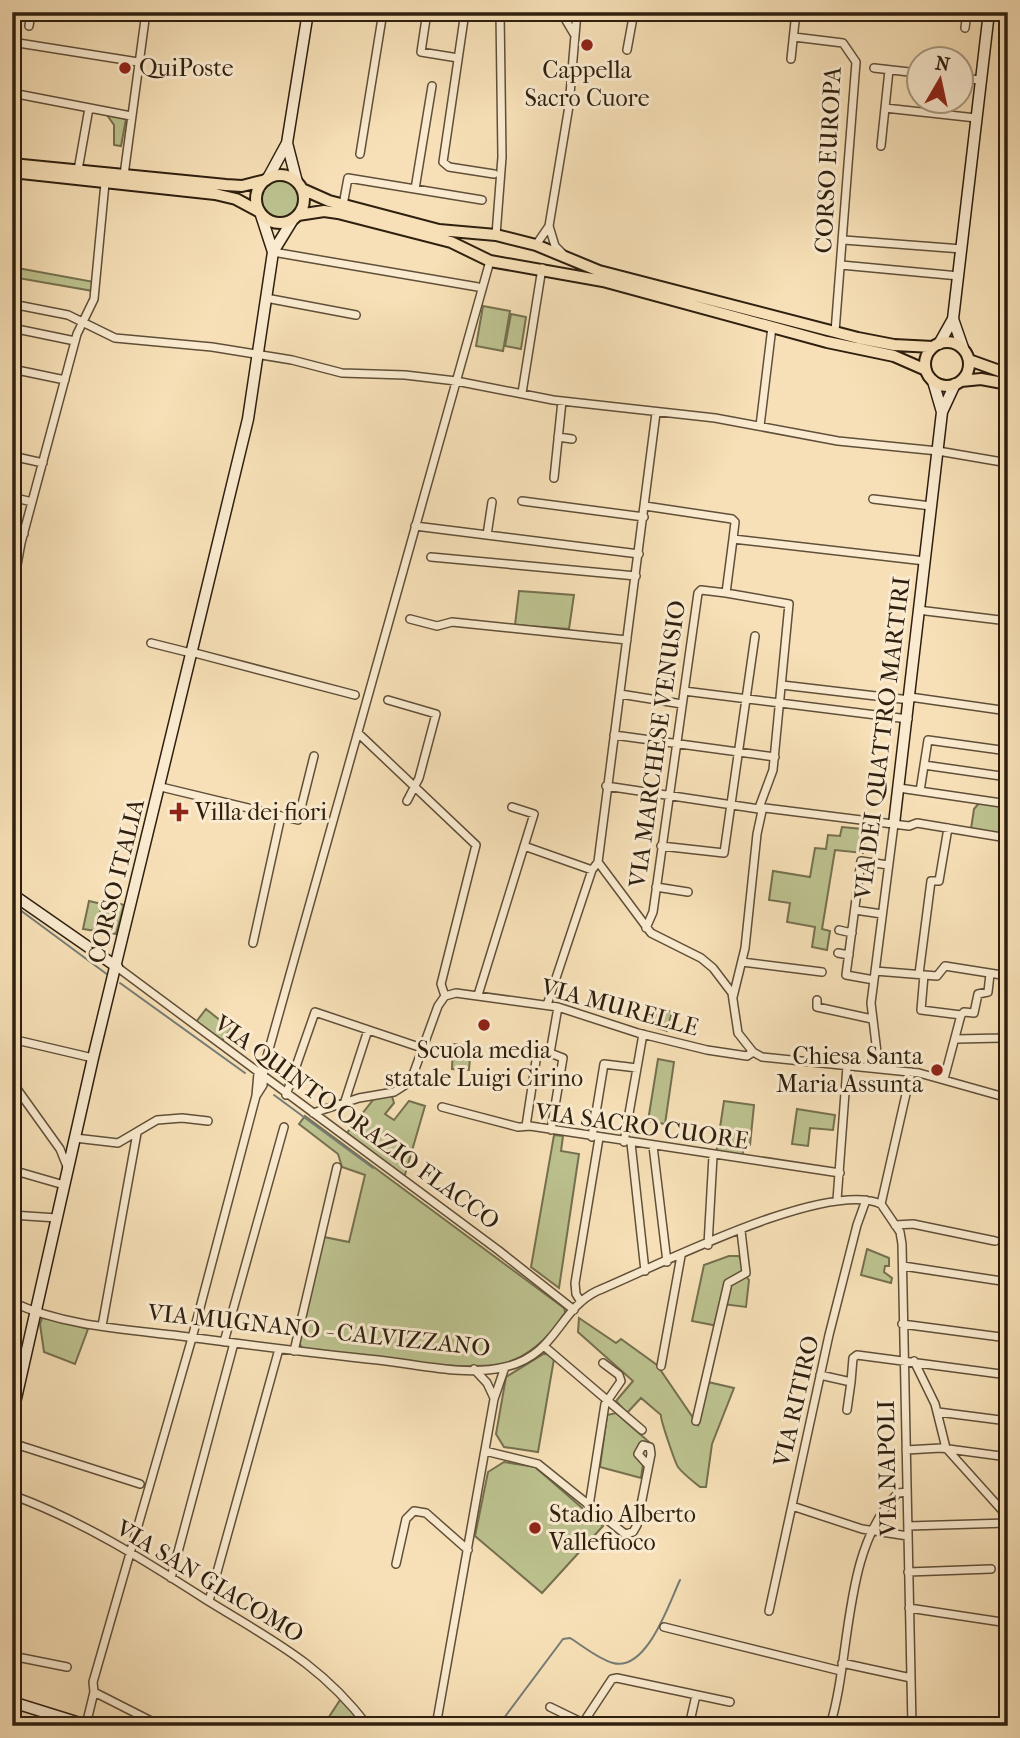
<svg xmlns="http://www.w3.org/2000/svg" width="1020" height="1738" viewBox="0 0 1020 1738" font-family="'IM FELL French Canon',serif">
	<style>
		.green { fill: #bcc28f; stroke: #75704f; stroke-width: 2 }
		.lines { fill: none; stroke-linecap: round; stroke-linejoin: round }
		.stream { stroke: #757c76; stroke-width: 2 }
		.street-casing { stroke: #604f39; stroke-width: 10 }
		.secondary-casing { stroke: #2e1f0f; stroke-width: 13 }
		.primary-casing { stroke: #2e1f0f; stroke-width: 14 }
		.street { stroke: #faebd0; stroke-width: 7 }
		.secondary { stroke: #faebd0; stroke-width: 10 }
		.primary { stroke: #f7e0b7; stroke-width: 10 }
		.poi-dot { fill: #8f2418; stroke: #faebd0; stroke-width: 2.5 }
		.labels { text-anchor: middle; dominant-baseline: central; stroke-width: 6; stroke-linejoin: round; paint-order: stroke }
		.poi-label { font-size: 24px; fill: #2e1f0f; stroke: #faebd0; text-anchor: start }
		.street-label { font-size: 24px; fill: #2e1f0f; stroke: #faebd0 }
	</style>
	<rect width="100%" height="100%" fill="#f7e0b7"/>
	<filter id="stains"><feTurbulence type="fractalNoise" baseFrequency=".00286" numOctaves="4"/><feColorMatrix values="0 0 0 0 .2 0 0 0 0 .09 0 0 0 0 .02 0 0 0 .5 -.17"/></filter>
	<radialGradient id="worn" r=".72"><stop offset=".6" stop-color="#630" stop-opacity="0"/><stop offset="1" stop-color="#630" stop-opacity=".3"/></radialGradient>
	<path class="green" d="M107,115L126,119L121,146L114,145V125Z
		M277,180L292,183L300,195L297,210L285,218L270,216L261,203L263,189Z
		M12,267L94,282L93,291L12,277Z
		M483,306L510,311L503,351L476,346Z
		M511,314L526,317L521,349L505,346Z
		M519,591L574,595L569,629L515,625Z
		M979,803L1008,807L1004,834L971,829L974,809Z
		M842,827L862,829L861,837L865,838L863,853L835,850L822,929L830,931L827,950L812,947L815,927L787,922L790,903L769,900L773,871L810,877L815,848L826,849L828,835L840,836Z
		M89,901L102,904L96,931L83,929Z
		M109,901L124,905L116,934L102,931Z
		M658,1007L672,1012L667,1031L653,1026Z
		M206,1009L231,1029L221,1042L196,1022Z
		M453,1044L471,1046L469,1070L452,1069Z
		M658,1059L674,1062L665,1124L648,1121Z
		M391,1093L394,1103L385,1114L394,1120L409,1101L425,1106L404,1178L346,1134L377,1095Z
		M724,1101L754,1105L750,1145H744L742,1158L716,1154Z
		M797,1109L835,1115L833,1130L810,1128L808,1146L792,1144Z
		M305,1116L564,1308L566,1315C550,1334 536,1350 514,1360C477,1377 347,1354 302,1348L299,1343L324,1237L349,1242L365,1175L342,1167L338,1154L299,1124Z
		M554,1135L563,1136L561,1151L579,1154L559,1288L531,1267Z
		M867,1249L889,1258V1266H885L884,1272L892,1278L891,1283L861,1275Z
		M729,1256H739L746,1270L745,1275L749,1280L746,1307L723,1304L718,1326L692,1321L704,1265Z
		M43,1316L88,1329L75,1364L44,1352L40,1324Z
		M579,1318L616,1343L621,1339L657,1365L698,1425L708,1382L734,1388L712,1444L706,1487H700C693,1481 684,1475 678,1467C676,1465 660,1419 661,1415L641,1398L627,1413L616,1401L633,1381L578,1332Z
		M545,1353L554,1359L538,1452L504,1447L496,1434L506,1377Z
		M616,1413L649,1442L640,1443L636,1451L643,1465L641,1478L600,1467L607,1415Z
		M504,1462L535,1467L603,1526L542,1593L475,1536L488,1472Z
		M342,1697L364,1726H323Z"/>
	<g class="lines">
		<path class="stream" d="M12,904L108,975
			M120,983L245,1073
			M274,1095L373,1168
			M498,1726L563,1639L570,1638C583,1646 598,1659 613,1663C647,1672 669,1603 680,1580"/>
		<g class="street-casing">
			<path id="street" d="M427,12L421,52L458,58
				M465,12L443,162L449,167L494,174
				M561,12L574,34
				M931,13L938,12
				M29,26L31,12
				M965,28L967,12
				M794,37L843,43L856,62L835,332
				M12,42L138,62
				M627,50L634,12
				M791,59L796,12
				M874,68L918,73
				M960,78L981,80
				M12,93L131,116
				M885,108L976,118
				M881,146L889,70
				M360,154L383,12
				M78,170L89,108
				M124,175L146,12
				M415,189L432,86
				M343,205L348,178L482,200
				M549,226L569,106L577,12
				M496,235L502,157L500,12
				M844,240L962,249
				M536,245L549,226L555,246L563,254
				M273,252L478,287
				M841,265L959,276
				M266,298L356,315
				M12,304L68,315L115,338L212,347L292,360L342,373L405,375L456,381L553,400L715,418L838,441L938,451L1008,463
				M12,328L75,341
				M12,369L65,380
				M522,393L542,268
				M656,413L598,862L651,933L701,958L713,968L732,993L738,1033L753,1052L762,1057L919,1073L1008,1098
				M760,426L772,327
				M558,437L572,439
				M12,456L43,463
				M554,478L562,401
				M12,497L32,502
				M873,499L931,506
				M522,501L644,517
				M645,506L732,519L735,522L733,539L925,561
				M415,526L639,554
				M12,531L24,534
				M487,535L492,502
				M733,539L726,593L789,604L773,770L760,805
				M431,557L636,576
				M12,592L21,543L77,334L94,299L105,183
				M918,610L1008,621
				M410,619L437,626L452,622L627,640
				M151,643L191,653
				M191,652L355,695
				M782,685L910,700
				M684,691L908,719
				M620,694L682,704
				M910,697L1008,711
				M388,700L436,714L419,778L407,801
				M358,733L476,845L441,984L445,996
				M614,735L775,757
				M924,765L1008,777
				M606,786L759,809
				M161,787L298,820L314,756
				M899,788L1008,804
				M920,791L928,740L1008,751
				M765,808L909,826L917,823L1001,837L1008,834
				M524,846L592,870
				M661,846L724,853L755,636
				M656,887L688,892
				M855,910L882,914
				M646,928L653,912L698,593L701,590L726,593
				M839,930L852,933
				M253,943L281,816
				M838,953L849,955
				M742,962L822,972
				M117,967L498,1250L574,1310
				M875,971L937,976L945,966L1008,976
				M919,974L931,881H939L948,828
				M924,975L921,1010L961,1015
				M874,980L846,975L861,861L888,865
				M478,995L534,814L512,807
				M733,997L745,948L757,834L762,811
				M817,1000V1007L872,1019
				M547,1005L592,870L598,862
				M12,1039L93,1058
				M957,1039L1001,1038L1008,1021
				M550,1053L563,1058L551,1130
				M879,1069L871,1003L894,824
				M911,1072L881,1204L900,1232L902,1244L912,1726
				M944,1079L961,1015L964,1012L974,1013L978,994L988,992L990,974
				M12,1082L60,1149L68,1169
				M286,1095L315,1012L422,1048
				M256,1096L263,1085L264,1067L490,261
				M1003,1099L1008,1150
				M344,1104L368,1030
				M442,1107L518,1127L530,1126L840,1173
				M313,1113L359,1098L394,1092L405,1085L414,1072L438,1006L445,996L456,993L558,1007L638,1033L707,1050L747,1056L753,1052
				M526,1126L537,1054L550,1053L558,1007
				M592,1137L604,1064L637,1068
				M75,1138L118,1143L157,1120L182,1118L208,1121
				M624,1142L643,1034
				M631,1143L645,1271
				M653,1146L667,1262
				M12,1170L64,1185
				M837,1200L847,1066
				M12,1215L57,1218
				M895,1225L913,1224L995,1241
				M708,1245L713,1156
				M903,1266L1008,1282
				M12,1302C61,1325 120,1329 173,1335C241,1344 310,1353 378,1360C418,1364 466,1377 505,1367C557,1355 558,1310 597,1291C655,1267 826,1179 881,1204
				M581,1302L576,1294L575,1283L599,1138
				M902,1324L1008,1338
				M102,1326L137,1133
				M224,1342L284,1127
				M545,1347L642,1430
				M294,1351L337,1167
				M914,1361L935,1404L946,1448L1008,1517
				M661,1366L681,1256
				M474,1369L487,1383L494,1398
				M820,1375L851,1382L853,1358L857,1355L1008,1375
				M847,1410L851,1382
				M938,1412L1008,1421
				M696,1421L728,1283L746,1273L741,1231
				M12,1443L140,1484
				M906,1450L941,1448L1008,1457
				M485,1451L538,1464L625,1534L633,1532L637,1525L651,1454L650,1447L643,1445L638,1454L647,1464
				M12,1495C81,1520 144,1560 205,1599C271,1640 319,1662 368,1726
				M589,1506L605,1404L621,1381L619,1375L603,1363
				M792,1506L862,1529L908,1536
				M908,1526L1008,1523
				M396,1564L406,1519L414,1511L426,1513L468,1550
				M908,1572L991,1569
				M171,1578L234,1343
				M209,1601L279,1349
				M909,1608L1008,1623
				M769,1611L829,1335L857,1225L866,1200
				M664,1627L841,1671
				M12,1656L67,1667
				M842,1663L911,1678
				M94,1692L161,1726
				M550,1707L583,1723L612,1679L617,1678L730,1702
				M86,1725L94,1692L93,1682L192,1338L256,1096L258,1073L264,1067
				M436,1726L494,1399L505,1367
				M689,1726L696,1695
				M830,1726C852,1655 842,1549 898,1493L907,1492"/>
		</g>
		<g class="secondary-casing">
			<path id="secondary" d="M287,143L297,182
				M268,178L287,143L308,12
				M261,215L273,252
				M953,319L963,348
				M939,344L953,319L989,12
				M942,412L955,384
				M894,824L942,412L933,381
				M12,894L117,967
				M12,1416L93,1058L248,419L273,252L292,221
				M12,1702L86,1725"/>
		</g>
		<g class="primary-casing">
			<path id="primary" d="M12,164L226,185L242,186L266,180
				M12,172L215,194L236,199L260,212
				M256 199a24 24 0 1 1 48 0a24 24 0 1 1-48 0Z
				M302,189L329,201L439,230L496,235L536,245L599,271L858,338L894,345L933,347
				M298,215L324,211L338,213L451,242L490,261L603,281L827,342L894,356L926,370
				M925 364a22 22 0 1 1 44 0a22 22 0 1 1-44 0Z
				M969,360L1008,374
				M961,381L981,379L1008,384"/>
		</g>
		<use href="#street" class="street"/>
		<use href="#secondary" class="secondary"/>
		<use href="#primary" class="primary"/>
	</g>
	<g class="poi-dot">
		<circle cx="587" cy="45" r="7"/>
		<circle cx="125" cy="68" r="7"/>
		<path d="M175.5 801.5h7v7h7v7h-7v7h-7v-7h-7v-7h7z"/>
		<circle cx="484" cy="1025" r="7"/>
		<circle cx="937" cy="1070" r="7"/>
		<circle cx="535" cy="1528" r="7"/>
	</g>
	<g class="labels">
		<g class="poi-label">
			<text x="139" y="68">QuiPoste</text>
			<text x="587" y="70" text-anchor="middle">Cappella<tspan x="587" dy="28">Sacro Cuore</tspan></text>
			<text x="195" y="812">Villa dei fiori</text>
			<text x="484" y="1050" text-anchor="middle">Scuola media<tspan x="484" dy="28">statale Luigi Cirino</tspan></text>
			<text x="923" y="1056" text-anchor="end">Chiesa Santa<tspan x="923" dy="28">Maria Assunta</tspan></text>
			<text x="549" y="1514">Stadio Alberto<tspan x="549" dy="28">Vallefuoco</tspan></text>
		</g>
		<g class="street-label">
			<text transform="translate(828 160) rotate(-87)">CORSO EUROPA</text>
			<text transform="translate(882 738) rotate(-83)">VIA DEI QUATTRO MARTIRI</text>
			<text transform="translate(657 744) rotate(-82)">VIA MARCHESE VENUSIO</text>
			<text transform="translate(116 881) rotate(-76)">CORSO ITALIA</text>
			<text transform="translate(620 1007) rotate(15)">VIA MURELLE</text>
			<text transform="translate(357 1122) rotate(36)">VIA QUINTO ORAZIO FLACCO</text>
			<text transform="translate(642 1126) rotate(8)">VIA SACRO CUORE</text>
			<text transform="translate(319 1330) rotate(6)">VIA MUGNANO - CALVIZZANO</text>
			<text transform="translate(796 1401) rotate(-77)">VIA RITIRO</text>
			<text transform="translate(887 1468) rotate(-91)">VIA NAPOLI</text>
			<text transform="translate(210 1581) rotate(31)">VIA SAN GIACOMO</text>
		</g>
	</g>
	<rect width="1020" height="1738" fill="none" stroke="#f7e0b7" stroke-width="42"/>
	<rect x="14" y="14" width="992" height="1710" fill="none" stroke="#2e1f0f" stroke-width="3.5"/>
	<rect x="21" y="21" width="978" height="1696" fill="none" stroke="#2e1f0f" stroke-width="2"/>
	<g transform="translate(940 80) rotate(9)"><circle r="33" fill="#faebd0" stroke="#a89983" stroke-width="2"/>
	<path d="M0-5L12 26L0 18L-12 26Z" fill="#8f2418"/>
	<text y="-10" font-size="19" font-weight="bold" text-anchor="middle" fill="#2e1f0f">N</text>
	</g>
	<rect width="100%" height="100%" filter="url(#stains)"/>
	<rect width="100%" height="100%" fill="url(#worn)"/>
</svg>
